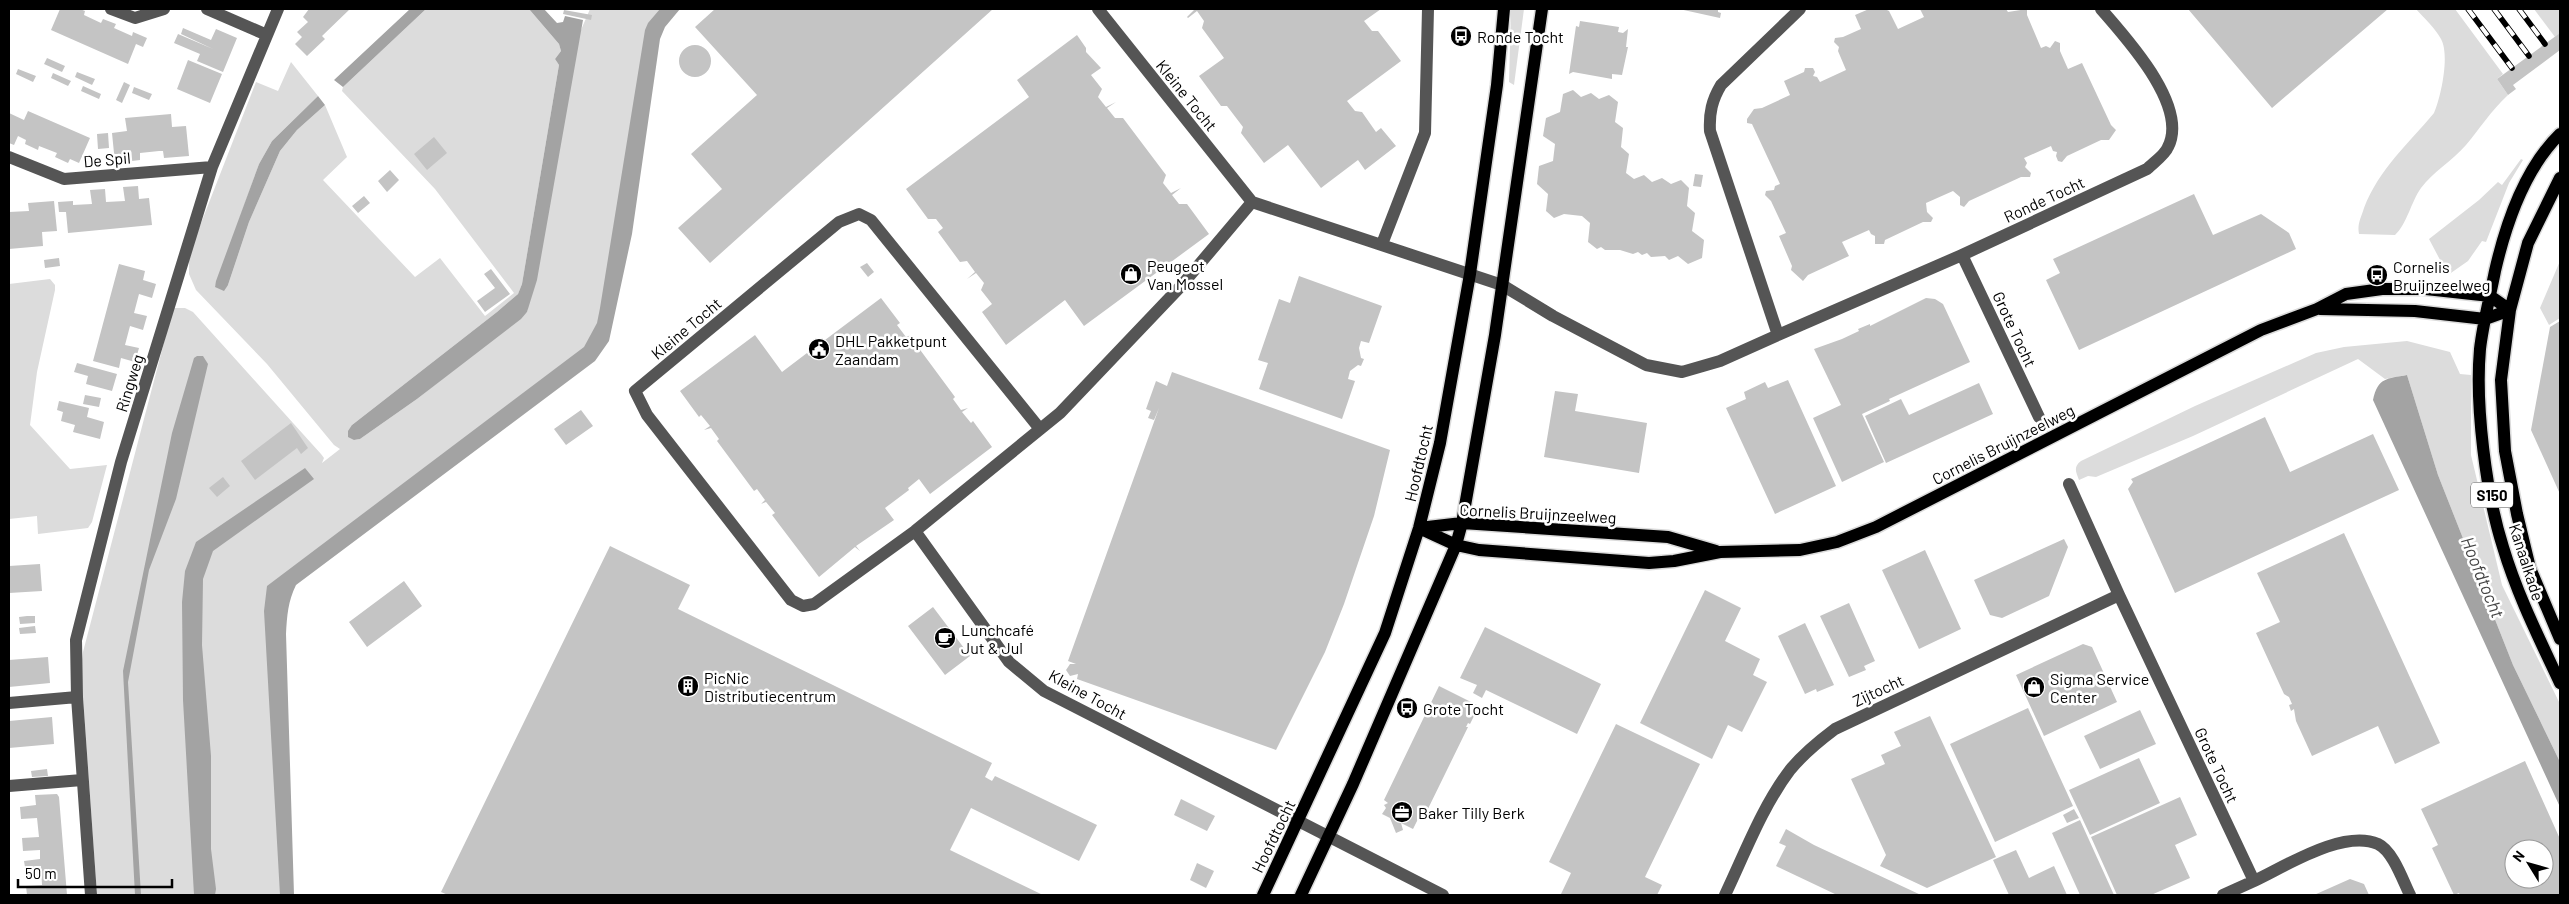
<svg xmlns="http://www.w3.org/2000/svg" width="2569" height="904" viewBox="0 0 2569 904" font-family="Barlow,sans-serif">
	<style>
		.green { fill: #dcdcdc }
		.water { fill: #a3a3a3 }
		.building { fill: #c4c4c4; fill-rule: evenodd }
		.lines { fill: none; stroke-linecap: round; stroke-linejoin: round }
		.major-casing { stroke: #dbdbdb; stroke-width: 15 }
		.minor { stroke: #555; stroke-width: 12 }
		.major { stroke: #000; stroke-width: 12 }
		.rail-casing { stroke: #000; stroke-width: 5.5 }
		.rail { stroke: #fff; stroke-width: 4; stroke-dasharray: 11; stroke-linecap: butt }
		.labels { text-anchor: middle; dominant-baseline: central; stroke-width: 5; stroke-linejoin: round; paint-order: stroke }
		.shield { fill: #fff; stroke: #4c4c4c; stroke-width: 1 }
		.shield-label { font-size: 15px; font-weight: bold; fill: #000 }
		.poi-label { font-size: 16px; fill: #000; stroke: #fff; text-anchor: start }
		.street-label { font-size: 16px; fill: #000; stroke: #fff }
		.water-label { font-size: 18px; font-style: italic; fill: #444; stroke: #fff }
	</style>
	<rect width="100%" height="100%" fill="#fff"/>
	<path class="green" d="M426,9H529L559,44L561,51L555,59L559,65L522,284L518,294L497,312L352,425L354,440L360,439L417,399L527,312L578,37L590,9H667L658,20L599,346L275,596L290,895H97L81,667L83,652L173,308H185L193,312L321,454L324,458L322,463L340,449L334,445L267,364L196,290L189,274V254L256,82L278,91L291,62L318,96L272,141L259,164L215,287L228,285L249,222L280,151L297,130L325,105L347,157L323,180L415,277L440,258L485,316L514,293L435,189L342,91L343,87Z
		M1511,9H1524L1514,85L1509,82Z
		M2416,9H2455L2503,74L2497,79L2508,95C2490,112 2481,127 2466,145C2452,161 2433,172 2421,188C2411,202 2407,224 2395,235L2359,234C2357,224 2361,218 2364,208C2379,169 2408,144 2434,113C2441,97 2450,55 2441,39C2435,28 2424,18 2416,9Z
		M2534,9H2560V33L2555,37Z
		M2521,159L2523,160L2509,183L2486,242L2482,241L2468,261L2448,275L2429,239L2479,200L2498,182L2502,185Z
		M2560,261V318L2549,325L2540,308Z
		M50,279L55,285V290L37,372L30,425L70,469L107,465L92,522L88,528L38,534L37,516L9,519V284Z
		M2407,341L2450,352L2460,374L2471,375V455L2502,585L2560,704V762L2513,665L2438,475L2407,375L2385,379L2358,359L2193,436L2096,477L2088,476L2079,480C2076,472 2073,467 2081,461L2195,406L2316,353L2344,347Z"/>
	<path class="water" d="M410,9H426L343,87L334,80Z
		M529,9H544L557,23L563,22L565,16L583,20L537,280L527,312L521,319L417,399L360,439L354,440L348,437V431L352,425L497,312L518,294L522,284L559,65L555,59L561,51L559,44Z
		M660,9H680L665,27L660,39L632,234L609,341L595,361L296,585C288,601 287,616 286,634L294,895H280L264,611L267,586L584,347L597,323L600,308L645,30L648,23Z
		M318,96L325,105L297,130L280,151L249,222L228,285L224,291L215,287L216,281L259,164L272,141Z
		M197,356H203L208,364L176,499L149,570L128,682L141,895H135L123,671L172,433L194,358Z
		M2407,375L2438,475L2513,665L2560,762V807L2373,400C2378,377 2387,379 2407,375Z
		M305,468L314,479L213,551L203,579L202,645L211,756V849L216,889L215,895H194L183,700L182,602L185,571L196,542Z"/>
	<path class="building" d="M60,9H80L85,11L84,15L101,23L103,19L116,24L114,28L132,36L133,32L147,38L143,47L136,44L128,64L51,30Z
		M309,9H350L322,36L325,39L307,56L295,44L302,37L297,32L308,22L303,17Z
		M715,9H993L710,263L678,228L722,189L691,154L757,95L695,27Z
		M1195,9H1381L1364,21L1372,31H1378L1401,61L1347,101L1355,111L1362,112L1376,132L1381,128L1396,146L1365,170L1358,160L1321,188L1288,145L1264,163L1241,133L1243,127L1227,106H1221L1199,76L1224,58L1202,28L1204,21L1197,11L1188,18L1187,17Z
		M1679,9H1718V12L1721,13L1720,18Z
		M1869,9H1885L1889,11L1898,29L1924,17L1920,9H2006L2008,12L2027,9V15L2041,48L2046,46L2050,48L2055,41L2060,43V51L2068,69L2082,63L2111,125L2116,130L2109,140H2101L2067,156L2062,162L2058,161L2056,156L2057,152L2053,151L2051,146L2024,158L2027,163L2025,167L2031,173L2030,177H2021L1969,201L1964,207L1960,205V197L1953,191L1926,203L1927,212L1933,218L1931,222H1923L1885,240L1884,244H1875V236L1871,234L1869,230L1842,242L1849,256L1808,275L1803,281L1791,270L1792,266L1779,236L1786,233L1771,201L1765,195L1766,191L1774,190L1775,186L1780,184L1752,124L1747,123V119L1754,109L1762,108L1790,95L1784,81L1804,72L1805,68H1813L1815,72L1813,76L1817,77L1820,82L1846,70L1838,51L1839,47L1834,42L1835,38L1843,37L1861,29L1855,15Z
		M2188,9H2388L2272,108Z
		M564,10L592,15L591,20L563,14Z
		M1580,21L1619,27L1618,32L1623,33L1628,29L1626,47H1628L1622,75L1612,74V79L1573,72L1569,74L1576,26L1579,27Z
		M183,28L211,40L216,29L237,38L223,72L197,61L200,54L174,43L178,34L213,49L181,34Z
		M2560,33V50L2513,85L2516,89L2508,95L2497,79Z
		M1077,35L1086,48V52L1101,68L1091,75L1102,89L1098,97L1106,107L1116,102L1107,108L1115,118H1123L1166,175L1163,183L1171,193L1181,188L1172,195L1179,204H1187L1209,234L1084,326L1065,300L1006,345L982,312L992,304L981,290L984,283L976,273L967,279L975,272L967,261L960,262L938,232L943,228L936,219H928L906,189L1029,97L1017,80Z
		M679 61a16 16 0 1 1 32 0a16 16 0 1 1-32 0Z
		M47,58L65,66L62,72L44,64Z
		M188,60L222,74L210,103L177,89Z
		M18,69L36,76L33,82L16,74Z
		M77,72L95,79L92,85L75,77Z
		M53,73L71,81L68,86L51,78Z
		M124,82L130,85L122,103L116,100Z
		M83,86L101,94L99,99L81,91Z
		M134,87L152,94L149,100L132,93Z
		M1573,90L1581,97L1591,93L1599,99L1609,95L1618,102L1615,122L1623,128L1621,147L1629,154L1626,173L1634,179L1644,175L1652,182L1662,178L1671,184L1681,180L1689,188L1687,206L1695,213L1692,231L1704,240L1702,258L1688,264L1678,256L1669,260L1665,256L1651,257L1647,253L1642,255L1638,252L1633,254L1620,250H1605L1601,247L1597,249L1588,242L1590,223L1582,216L1564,214L1554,218L1546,211L1548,194L1537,184L1539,166L1553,161L1555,144L1543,136L1546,118L1560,112L1563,94Z
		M28,111L90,138L79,163L70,159L68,163L55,157L57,153L39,146L38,150L25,144L26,140L18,136L14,145L9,143V113L24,120Z
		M171,114L172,127L186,126L189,156L164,158L163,151H159L140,153V160L115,163L112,133L127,131L125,118Z
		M108,133L109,148L98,149L97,134Z
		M434,137L447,153L427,170L414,154Z
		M390,170L399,180L387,192L378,181Z
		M1695,174L1703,175L1701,187L1693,186Z
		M138,186L139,199L149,198L152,225L68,233L66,212H59L58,202L73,201V205L92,204L90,190L105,189L106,202L125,201L123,187Z
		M2194,194L2213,235L2261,214L2289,233L2296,249L2079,350L2046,280L2060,273L2053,259Z
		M364,196L370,203L358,213L352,206Z
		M54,201L57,231L42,232L43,246L9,249V212L29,211L28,203Z
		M59,258L60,266L45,268L44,260Z
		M867,263L874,272L868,277L860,267Z
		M119,264L145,271L143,280L156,284L152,298L139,294L134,313L147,316L143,330L130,326L125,345L139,348L135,362L121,358L119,368L93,361Z
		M491,269L510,294L485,312L477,301L495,288L484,274Z
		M1299,276L1382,306L1369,343L1361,341L1359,348L1361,358L1364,359L1361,366L1358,365L1350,371L1348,379L1355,381L1342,419L1259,389L1268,363L1258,360L1279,299L1290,303Z
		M881,298L900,323L897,325L906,337L911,335L907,338L915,349L918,347L955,397L953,399L961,410L968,408L962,412L971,423L973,421L992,447L930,494L919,479L908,488L909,490L885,508L894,520L856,546L860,551L855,547L819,577L772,515L775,513L766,502L761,504L765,500L757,489L754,491L717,441L719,439L711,428L704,430L710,426L701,415L699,417L680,391L755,335L782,372L807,353L809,356L827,342L825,340Z
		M1926,298L1935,299L1943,304L1970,362L1889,399L1890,401L1862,414L1884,462L1842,482L1813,418L1841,405L1814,349L1842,339L1859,331L1858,329L1870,324V326Z
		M2560,321V494L2531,430L2550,327Z
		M77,363L117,374L112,391L86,384L88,376L74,372Z
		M1172,372L1390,450L1374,516L1344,604L1325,652L1276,750L1077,679L1078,674L1070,676L1066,670L1070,664H1076L1068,661L1159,408L1154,420L1148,418L1151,411L1146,409L1156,381L1167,386Z
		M1788,380L1836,486L1775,514L1726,408L1746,399L1744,392L1765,382L1768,388Z
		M1979,383L1993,414L1886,463L1865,416L1901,399L1909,415Z
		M1555,391L1578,394L1575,411L1647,423L1639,473L1544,457Z
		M85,395L101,398L99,407L83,404Z
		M59,401L89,408L87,417L104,422L100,439L73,432L75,425L61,421L63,412L57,410Z
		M581,410L593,426L566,445L554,429Z
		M2265,417L2290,472L2373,434L2399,490L2175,593L2128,489L2133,482L2131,479Z
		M291,423L308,448L301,454L297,448L255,480L241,461Z
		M223,477L230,486L217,497L209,488Z
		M2344,533L2440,743L2395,764L2378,726L2312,756L2296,721L2294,709L2291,711L2289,705L2292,704L2289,697L2284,694L2256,633L2280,622L2257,573Z
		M2064,539L2068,547L2049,596L2002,618L1990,615L1974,580Z
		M610,546L690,585L678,609L992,763L985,777L992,781L995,776L1097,825L1079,861L971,808L950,850L1043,895H448L441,892Z
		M1925,550L1961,629L1919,649L1882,570Z
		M40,564L42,591L9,593V566Z
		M404,581L422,606L367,647L349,622Z
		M1705,590L1741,608L1725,641L1760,659L1753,675L1767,682L1742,732L1728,725L1712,759L1640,723Z
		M1849,603L1875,661L1864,666L1866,670L1849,677L1820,616Z
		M933,607L970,656L945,675L908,626Z
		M27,616H35V623L20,624L19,617Z
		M1805,623L1834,685L1817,692L1816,689L1805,694L1778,636Z
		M35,626L36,633L20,634L19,628Z
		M1485,627L1601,684L1577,734L1486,690L1482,698L1473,693L1477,685L1460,678Z
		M2083,644L2092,647L2117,702L2044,736L2016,675Z
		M48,657L50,683L9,687V660Z
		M1439,686L1479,706L1470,724L1468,723L1466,727H1468L1423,819L1419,817L1413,829L1401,823L1403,830L1396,833L1390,818L1382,814L1386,808L1384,805L1388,803L1384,800Z
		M2028,708L2073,806L1995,842L1950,744Z
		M2140,710L2156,744L2100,769L2084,736Z
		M1930,716L1996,857L1927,888L1880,866L1886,855L1851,779L1885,764L1881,755L1901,746L1894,732Z
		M52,717L54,744L9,748V721Z
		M1616,724L1700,764L1645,877L1662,885L1657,895H1564L1561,894L1571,873L1549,862Z
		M2139,758L2160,803L2090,835L2069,790Z
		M2525,761L2560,839V895H2460L2459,893L2454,895L2432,848L2438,845L2421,809ZM2514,849H2544V879H2514Z
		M47,769L48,776L32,777L31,771Z
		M57,794L59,797L67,895H27L26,886L42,885L41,866L25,867L24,861L40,859V850L23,851L22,838L39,837L37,818L21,819L20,807L36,805L35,795Z
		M2180,797L2197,835L2175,845L2190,878L2151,895H2117L2091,837Z
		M1181,799L1215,816L1207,831L1174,815Z
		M2074,809L2079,818L2067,823L2063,815Z
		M2080,820L2114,895H2080L2052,833Z
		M1786,829L1814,845L1921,895H1837L1776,866L1786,846L1779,843Z
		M2016,850L2029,878L2054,866L2067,895H2009L1993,860Z
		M1197,863L1214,871L1206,888L1190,880Z
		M2350,879L2364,884L2369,895H2314Z"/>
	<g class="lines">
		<g class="major-casing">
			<path id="major" d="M2560,134C2524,169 2506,223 2495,271C2490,297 2483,323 2480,349C2475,405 2486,494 2503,547C2517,594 2539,638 2560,683
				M2560,178L2528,243L2510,310L2501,380L2505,451L2517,514L2530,568L2560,639
				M2320,309L2415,311L2485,319L2510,310
				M1419,528L1456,545L1479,550L1649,563L1674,561L1720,552L1800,550L1837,542L1876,527L2261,330L2317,309L2346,294L2382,289H2426L2490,296L2510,310
				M1419,528L1462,523L1668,537L1716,551
				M1263,895L1385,633L1419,528L1440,443L1470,274L1497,85L1504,9
				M1301,895L1353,784L1456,545L1462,523L1495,335L1542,9"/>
		</g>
		<path class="minor" d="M111,9L135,18L164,9
			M207,9L267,35
			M1098,9L1252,202L1502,285L1553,316L1646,365L1682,372L1720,361L1778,335
			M1800,9L1721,85C1712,100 1709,113 1710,131L1778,335L1962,255L2147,169C2153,163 2165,155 2168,147C2189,106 2127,39 2101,9
			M9,157L64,179L212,167
			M1382,244L1425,133L1428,9
			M1962,255L2039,417
			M1040,429L871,220L859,214L839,222L635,391L647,415L791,600L803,606L814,604L915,531L1060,413L1181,286L1252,202
			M2069,484L2119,595L2254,881C2286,866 2343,829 2378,844C2393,851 2403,881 2410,895
			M915,531L1009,662L1044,691L1443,895
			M9,703L77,697
			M9,786L82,780
			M91,895L77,697L76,640L121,462L212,167L278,9
			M1725,895C1745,853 1762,807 1790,770C1803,754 1819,741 1835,729L2119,595
			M2223,895L2254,881"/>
		<use href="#major" class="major"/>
		<g class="rail-casing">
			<path id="rail" d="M2468,9L2512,68
				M2494,9L2529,56
				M2519,9L2545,44"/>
		</g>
		<use href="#rail" class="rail"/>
	</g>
	<defs>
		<g id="bus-disc" transform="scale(1.125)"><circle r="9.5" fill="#000" stroke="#fff"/><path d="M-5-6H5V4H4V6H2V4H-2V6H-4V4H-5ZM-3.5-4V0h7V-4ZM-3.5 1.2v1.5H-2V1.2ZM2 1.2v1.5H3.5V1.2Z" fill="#fff"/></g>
		<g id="shop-disc" transform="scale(1.125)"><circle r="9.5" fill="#000" stroke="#fff"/><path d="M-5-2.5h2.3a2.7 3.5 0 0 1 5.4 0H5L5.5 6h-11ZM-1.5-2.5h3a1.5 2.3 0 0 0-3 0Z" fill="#fff"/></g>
		<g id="civic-disc" transform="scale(1.125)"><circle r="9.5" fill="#000" stroke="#fff"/><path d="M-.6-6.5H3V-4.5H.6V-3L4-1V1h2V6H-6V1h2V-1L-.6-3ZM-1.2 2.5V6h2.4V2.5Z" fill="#fff"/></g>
		<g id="cafe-disc" transform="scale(1.125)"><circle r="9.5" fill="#000" stroke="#fff"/><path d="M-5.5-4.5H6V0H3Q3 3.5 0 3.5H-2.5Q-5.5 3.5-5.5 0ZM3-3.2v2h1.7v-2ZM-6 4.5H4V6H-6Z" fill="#fff"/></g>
		<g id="building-disc" transform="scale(1.125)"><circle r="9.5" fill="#000" stroke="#fff"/><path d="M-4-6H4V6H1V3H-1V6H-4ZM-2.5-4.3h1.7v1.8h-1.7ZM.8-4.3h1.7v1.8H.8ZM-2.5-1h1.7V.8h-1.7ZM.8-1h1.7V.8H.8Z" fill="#fff"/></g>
		<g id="office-disc" transform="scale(1.125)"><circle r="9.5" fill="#000" stroke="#fff"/><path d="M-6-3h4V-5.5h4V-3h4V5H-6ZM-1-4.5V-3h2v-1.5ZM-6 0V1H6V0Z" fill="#fff"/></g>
	</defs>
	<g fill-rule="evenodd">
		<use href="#bus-disc" x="1461" y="36"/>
		<use href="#shop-disc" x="1131" y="274"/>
		<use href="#bus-disc" x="2377" y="275"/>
		<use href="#civic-disc" x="819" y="349"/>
		<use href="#cafe-disc" x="945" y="638"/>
		<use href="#building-disc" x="688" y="686"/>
		<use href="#shop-disc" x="2034" y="687"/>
		<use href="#bus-disc" x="1407" y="708"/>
		<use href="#office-disc" x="1402" y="812"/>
	</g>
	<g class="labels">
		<rect class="shield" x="2471" y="482.5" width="42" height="25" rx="4"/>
		<g class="shield-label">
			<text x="2492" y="495">S150</text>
		</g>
		<g class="poi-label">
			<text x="1477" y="36">Ronde Tocht</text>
			<text x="1147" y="265">Peugeot<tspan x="1147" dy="18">Van Mossel</tspan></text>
			<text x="2393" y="266">Cornelis<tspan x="2393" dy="18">Bruijnzeelweg</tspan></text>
			<text x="835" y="340">DHL Pakketpunt<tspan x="835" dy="18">Zaandam</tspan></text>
			<text x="961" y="629">Lunchcafé<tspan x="961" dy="18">Jut &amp; Jul</tspan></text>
			<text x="704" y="677">PicNic<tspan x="704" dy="18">Distributiecentrum</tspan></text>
			<text x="2050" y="678">Sigma Service<tspan x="2050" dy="18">Center</tspan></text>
			<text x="1423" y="708">Grote Tocht</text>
			<text x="1418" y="812">Baker Tilly Berk</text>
		</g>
		<g class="street-label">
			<text transform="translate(1187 95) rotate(51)">Kleine Tocht</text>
			<text transform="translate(107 159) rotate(-5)">De Spil</text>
			<text transform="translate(2044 199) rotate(-25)">Ronde Tocht</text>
			<text transform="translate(686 328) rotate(-40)">Kleine Tocht</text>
			<text transform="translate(2015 329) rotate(65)">Grote Tocht</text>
			<text transform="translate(129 383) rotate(-73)">Ringweg</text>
			<text transform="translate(2003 444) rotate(-27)">Cornelis Bruijnzeelweg</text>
			<text transform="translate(1418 463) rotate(-77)">Hoofdtocht</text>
			<text transform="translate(1538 513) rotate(3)">Cornelis Bruijnzeelweg</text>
			<text transform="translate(2527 562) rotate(72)">Kanaalkade</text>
			<text transform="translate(1878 690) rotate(-25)">Zijtocht</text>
			<text transform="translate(1088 694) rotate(29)">Kleine Tocht</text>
			<text transform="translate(2217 765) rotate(65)">Grote Tocht</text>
			<text transform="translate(1273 836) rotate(-64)">Hoofdtocht</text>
		</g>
		<g class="water-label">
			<text transform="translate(2483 577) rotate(68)">Hoofdtocht</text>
		</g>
	</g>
	<rect width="2569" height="904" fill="none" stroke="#000000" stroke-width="20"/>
	<g transform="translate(2529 864) rotate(307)"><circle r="24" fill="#ffffff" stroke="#999999"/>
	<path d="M0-4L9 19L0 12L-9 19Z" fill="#000000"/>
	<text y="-8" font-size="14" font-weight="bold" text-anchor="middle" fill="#000000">N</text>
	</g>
	<path d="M18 879v8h154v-8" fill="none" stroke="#000000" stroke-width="2.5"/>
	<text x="25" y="879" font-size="15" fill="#000000" stroke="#ffffff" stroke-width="4" paint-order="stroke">50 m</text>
</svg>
